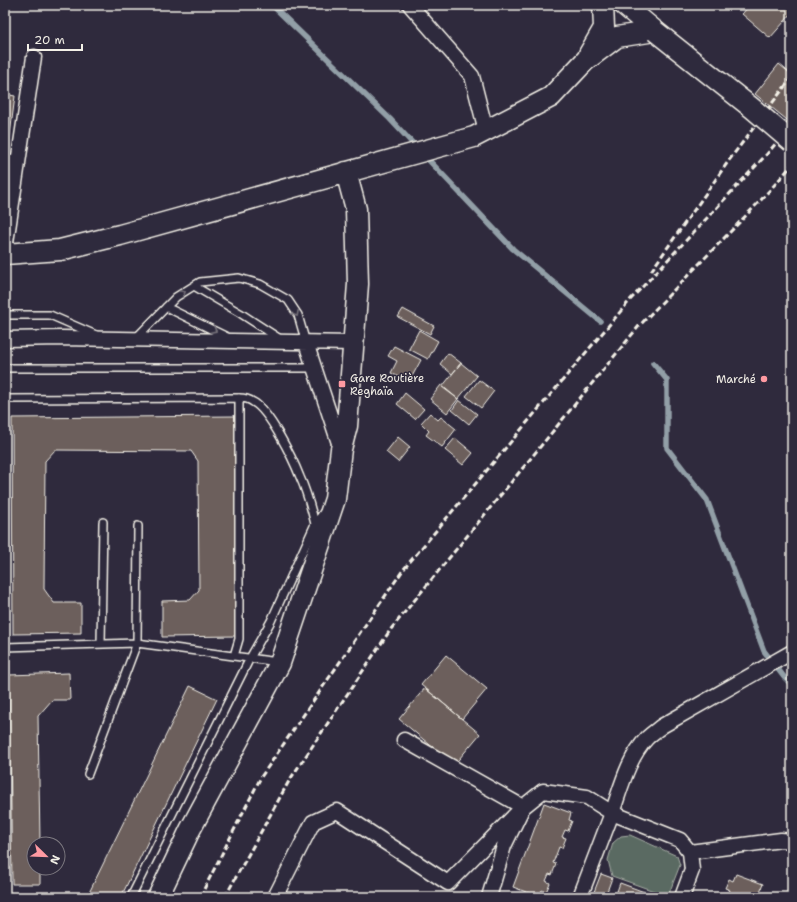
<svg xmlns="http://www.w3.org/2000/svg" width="797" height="902" viewBox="0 0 797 902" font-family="'Shantell Sans',sans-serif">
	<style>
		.green { fill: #5a6b62; stroke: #a7aea5 }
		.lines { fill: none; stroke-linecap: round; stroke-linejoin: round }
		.stream { stroke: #929fa7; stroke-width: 5.5 }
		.building { fill: #6c5f5b; stroke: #f4f1e8 }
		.lane-casing { stroke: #f4f1e8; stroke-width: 10 }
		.street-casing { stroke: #f4f1e8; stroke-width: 17 }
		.secondary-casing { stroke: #f4f1e8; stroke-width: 23 }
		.lane { stroke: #2f2a3d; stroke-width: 7 }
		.street { stroke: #2f2a3d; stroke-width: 14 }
		.secondary { stroke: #2f2a3d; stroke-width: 20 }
		.rail { stroke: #f4f1e8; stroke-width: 3; stroke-dasharray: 6 3; stroke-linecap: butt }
		.secondary-bridge-casing { stroke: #f4f1e8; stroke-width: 23; stroke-linecap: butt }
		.secondary-bridge { stroke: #2f2a3d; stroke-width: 20 }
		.oneway { stroke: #747079 }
		.poi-dot { fill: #ff9aa2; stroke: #2f2a3d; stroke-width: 1.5 }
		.labels { text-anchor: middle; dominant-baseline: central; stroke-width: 3; stroke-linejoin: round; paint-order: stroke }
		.poi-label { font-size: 11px; fill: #f4f1e8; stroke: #2f2a3d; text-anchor: start }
	</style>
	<rect width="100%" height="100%" fill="#2f2a3d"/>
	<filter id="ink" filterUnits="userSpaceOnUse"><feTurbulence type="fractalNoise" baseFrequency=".025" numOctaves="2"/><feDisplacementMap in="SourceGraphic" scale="8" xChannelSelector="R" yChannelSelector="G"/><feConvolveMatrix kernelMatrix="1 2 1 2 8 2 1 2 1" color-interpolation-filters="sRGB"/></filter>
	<g filter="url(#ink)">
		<path class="green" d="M630,835L677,856L680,865L668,896L612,876L608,860L613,843L621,836Z"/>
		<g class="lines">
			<path class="stream" d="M272,5L390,119L418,149
				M424,155L513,249L600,321
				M653,363L667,380V448L707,500L764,651L784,677L792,685"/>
		</g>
		<path class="building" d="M750,5H792V13L770,38L742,14Z
			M779,64L792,75V124L755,94Z
			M5,94L15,96L7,158H5Z
			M403,309L434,326L430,334L398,317Z
			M419,330L438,341L428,359L409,349Z
			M394,346L421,360L409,382L391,373L397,361L388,356Z
			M448,353L461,363L452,374L440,364Z
			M461,363L477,376L458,399L442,387Z
			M479,380L494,391L481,408L466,396Z
			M441,385L458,399L447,413L430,399Z
			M405,393L424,409L415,419L397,404Z
			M459,400L477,414L469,424L452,410Z
			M430,413L438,420L441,417L456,429L442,447L426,435L429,431L421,423Z
			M235,416L236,636L162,637V601L190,600L199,590L198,461L191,451L55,450L45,461L44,589L54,603H81V633L13,634L12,418Z
			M398,437L410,447L398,462L386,452Z
			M455,438L473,453L463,465L445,450Z
			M446,655L487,689L462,719L421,685Z
			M69,673L70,700H52L38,716L40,844H34V868H40V884H12L9,675Z
			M190,686L217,699L121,897H87Z
			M425,688L480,734L454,765L399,719Z
			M544,803L571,813L569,820L572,821L568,831L565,830L562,837L566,838L562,848L559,847L553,863L556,864L552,875L549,874L546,881L550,883L546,892L542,890L539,897L513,887Z
			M601,874L612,878L605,897H592Z
			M736,874L763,884L758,897H727L730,890L725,888L729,879L733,881Z
			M620,883L647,893L646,897H615Z"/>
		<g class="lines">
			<g class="lane-casing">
				<path id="lane" d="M194,286L240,313L280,339
					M166,307L229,338
					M5,315H50L96,335
					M135,339L176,297L200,282L239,278L260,284L288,300L298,315L306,343
					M5,368H314
					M5,399L239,398C244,398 249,399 253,402C269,410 293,459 300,477C307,492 311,508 315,524
					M101,644L103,522
					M5,647L137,643L278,662
					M234,656L239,639V398
					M88,774L137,643L138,526
					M131,897L250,658L271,621L315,524L323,513"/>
			</g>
			<g class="street-casing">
				<path id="street" d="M410,5L472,76L486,131
					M5,162L18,164
					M5,249L34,57
					M5,339L62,338L353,343
					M306,343L341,449
					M690,852L781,840L792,841
					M275,897L313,822L337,811L448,883L523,807L404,740
					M489,897L504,846L523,807L543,791L587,797L612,813C621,788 628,758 647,738C651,734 657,730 662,726L792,652
					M580,897L612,813L680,840L690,852L692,870L682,897"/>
			</g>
			<g class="secondary-casing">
				<path id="secondary" d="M624,5L655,31
					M589,54L604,28L603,5
					M5,254L60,250L120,235L474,137L551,97L585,61L617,37L655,31
					M158,897L190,830L280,663L335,499L341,449L347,426L358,284L356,209L346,172"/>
			</g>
			<use href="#lane" class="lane"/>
			<use href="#street" class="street"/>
			<use href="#secondary" class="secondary"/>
			<path class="rail" d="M651,271L730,159L792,77
				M200,897L261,777L403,570L631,299L767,154L792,124
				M225,897L289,781L391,629L639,326L761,200L792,165"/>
			<g class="secondary-bridge-casing">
				<path id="secondary-bridge" d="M655,31L752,108L792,142"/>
			</g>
			<use href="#secondary-bridge" class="secondary-bridge"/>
		</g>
		<defs><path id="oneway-chevron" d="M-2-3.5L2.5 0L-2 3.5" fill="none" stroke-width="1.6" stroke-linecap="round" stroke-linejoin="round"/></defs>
		<g class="oneway">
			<use href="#oneway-chevron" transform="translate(183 293) rotate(-31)"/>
			<use href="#oneway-chevron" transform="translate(296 314) rotate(62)"/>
			<use href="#oneway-chevron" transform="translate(214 330) rotate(27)"/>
		</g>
	</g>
	<g class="poi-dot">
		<circle cx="764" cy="379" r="4"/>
		<rect x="338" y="380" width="8" height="8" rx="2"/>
	</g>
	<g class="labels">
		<g class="poi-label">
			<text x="350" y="378">Gare Routière<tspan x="350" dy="13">Reghaïa</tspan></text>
			<text x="756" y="379" text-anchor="end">Marché</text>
		</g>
	</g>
	<rect width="797" height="902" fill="none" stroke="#2f2a3d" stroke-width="20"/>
	<rect x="10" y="10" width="777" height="882" fill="none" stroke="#f4f1e8" stroke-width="1.5" filter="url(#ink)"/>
	<g transform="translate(46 856) rotate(113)"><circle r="19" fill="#2f2a3d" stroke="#7e7a81"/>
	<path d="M0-3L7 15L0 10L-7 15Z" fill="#ff9aa2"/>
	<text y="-6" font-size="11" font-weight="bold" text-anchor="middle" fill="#f4f1e8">N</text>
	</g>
	<path d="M28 44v6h54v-6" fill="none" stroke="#f4f1e8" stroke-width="2"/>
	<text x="34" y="44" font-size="12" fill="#f4f1e8" stroke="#2f2a3d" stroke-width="3" paint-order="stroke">20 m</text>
</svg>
